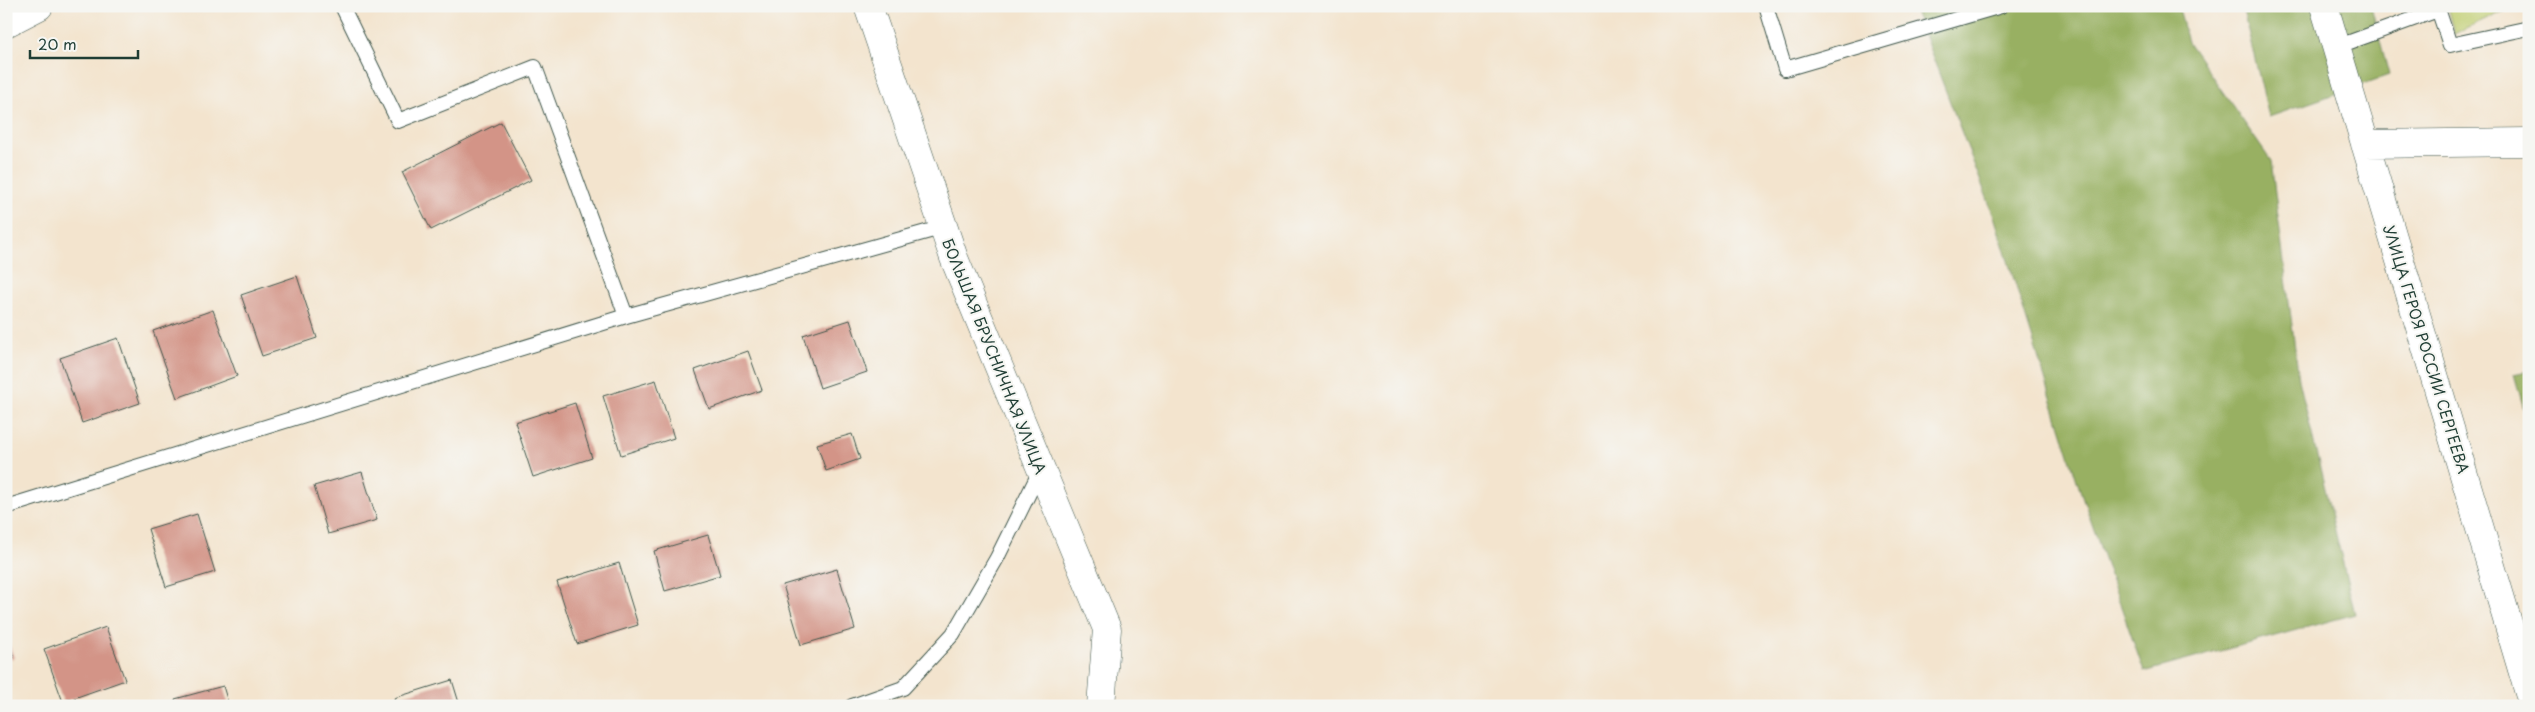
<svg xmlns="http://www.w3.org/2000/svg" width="2535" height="712" viewBox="0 0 2535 712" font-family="'Playpen Sans',sans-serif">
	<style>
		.green { fill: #c0cd6f; stroke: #708552 }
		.forest { fill: #98b062; stroke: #5c764b }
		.building { fill: #d39487 }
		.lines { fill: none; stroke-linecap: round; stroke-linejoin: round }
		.lane-casing { stroke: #3f564b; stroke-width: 16 }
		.street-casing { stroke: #3f564b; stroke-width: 29 }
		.secondary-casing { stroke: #3f564b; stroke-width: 29 }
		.lane { stroke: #fff; stroke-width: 14 }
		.street { stroke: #fff; stroke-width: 28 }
		.secondary { stroke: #fff; stroke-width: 28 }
		.labels { text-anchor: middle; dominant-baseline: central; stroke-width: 4; stroke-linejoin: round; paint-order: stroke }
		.street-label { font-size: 15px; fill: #1f3d34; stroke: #f6f6f2 }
	</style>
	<rect width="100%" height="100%" fill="#f6f6f2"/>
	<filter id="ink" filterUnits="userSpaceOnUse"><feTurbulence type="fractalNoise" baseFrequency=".02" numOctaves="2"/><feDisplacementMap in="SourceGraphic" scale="10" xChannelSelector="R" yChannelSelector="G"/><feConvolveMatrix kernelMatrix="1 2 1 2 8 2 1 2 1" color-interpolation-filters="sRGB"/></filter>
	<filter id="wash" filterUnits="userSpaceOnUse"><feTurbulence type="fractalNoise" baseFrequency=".0096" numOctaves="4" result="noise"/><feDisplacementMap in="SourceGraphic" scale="20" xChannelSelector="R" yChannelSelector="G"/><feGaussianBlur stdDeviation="1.12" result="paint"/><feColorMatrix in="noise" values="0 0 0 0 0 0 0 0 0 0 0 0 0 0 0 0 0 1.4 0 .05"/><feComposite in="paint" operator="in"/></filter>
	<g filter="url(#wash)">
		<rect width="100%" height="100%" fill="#f3e4ce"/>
		<path class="green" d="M2447,6H2513L2454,34Z"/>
		<path class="forest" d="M1913,6H2178L2188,42L2271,161L2299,380L2355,614L2144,672L2079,487L1994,216Z
			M2242,6H2371L2389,75L2269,117Z
			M2529,371V427L2514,374Z"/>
		<g id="blocks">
			<path class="building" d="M501,122L531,180L431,230L402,172Z
				M297,276L317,338L262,356L241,295Z
				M213,310L237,376L177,398L153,331Z
				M850,320L867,372L820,388L803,335Z
				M118,338L140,403L82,423L60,358Z
				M748,351L762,390L709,409L695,370Z
				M656,380L674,438L621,455L603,396Z
				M575,403L592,458L533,477L515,422Z
				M852,434L860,459L826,471L817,444Z
				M362,472L377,520L328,534L314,486Z
				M197,514L215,572L166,587L148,529Z
				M708,535L720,575L665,591L654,551Z
				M619,563L638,625L577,644L557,582Z
				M837,569L855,629L801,645L783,585Z
				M106,627L125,680L63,702L44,649Z
				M6,634L14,658L6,660Z
				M452,680L460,706H397L394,698Z
				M223,686L229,706H177L175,699Z"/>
		</g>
	</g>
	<g filter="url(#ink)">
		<use href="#blocks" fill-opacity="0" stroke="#3f564b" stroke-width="1"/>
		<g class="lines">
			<g class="lane-casing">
				<path id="lane" d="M342,6L398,121L535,67L626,316
					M1766,6L1785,69L2001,6
					M2437,6L2450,45L2529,28
					M2336,47L2438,10
					M6,507L626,316L944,227
					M852,706L903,688L953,634L997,558L1040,471"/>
			</g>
			<g class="street-casing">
				<path id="street" d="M868,6L954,258L1107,629L1101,706
					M2324,6L2529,693
					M2365,144L2529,142"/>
			</g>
			<g class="secondary-casing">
				<path id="secondary" d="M6,23L39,6"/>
			</g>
			<use href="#lane" class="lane"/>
			<use href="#street" class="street"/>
			<use href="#secondary" class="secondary"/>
		</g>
	</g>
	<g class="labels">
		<g class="street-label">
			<text transform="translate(2427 349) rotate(73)">УЛИЦА ГЕРОЯ РОССИИ СЕРГЕЕВА</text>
			<text transform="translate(995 356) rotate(68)">БОЛЬШАЯ БРУСНИЧНАЯ УЛИЦА</text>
		</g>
	</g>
	<rect width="2535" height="712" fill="none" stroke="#f6f6f2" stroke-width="25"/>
	<path d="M30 50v8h108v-8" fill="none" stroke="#1f3d34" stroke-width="2.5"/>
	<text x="38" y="50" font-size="15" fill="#1f3d34" stroke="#f6f6f2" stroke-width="4" paint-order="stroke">20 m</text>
</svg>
